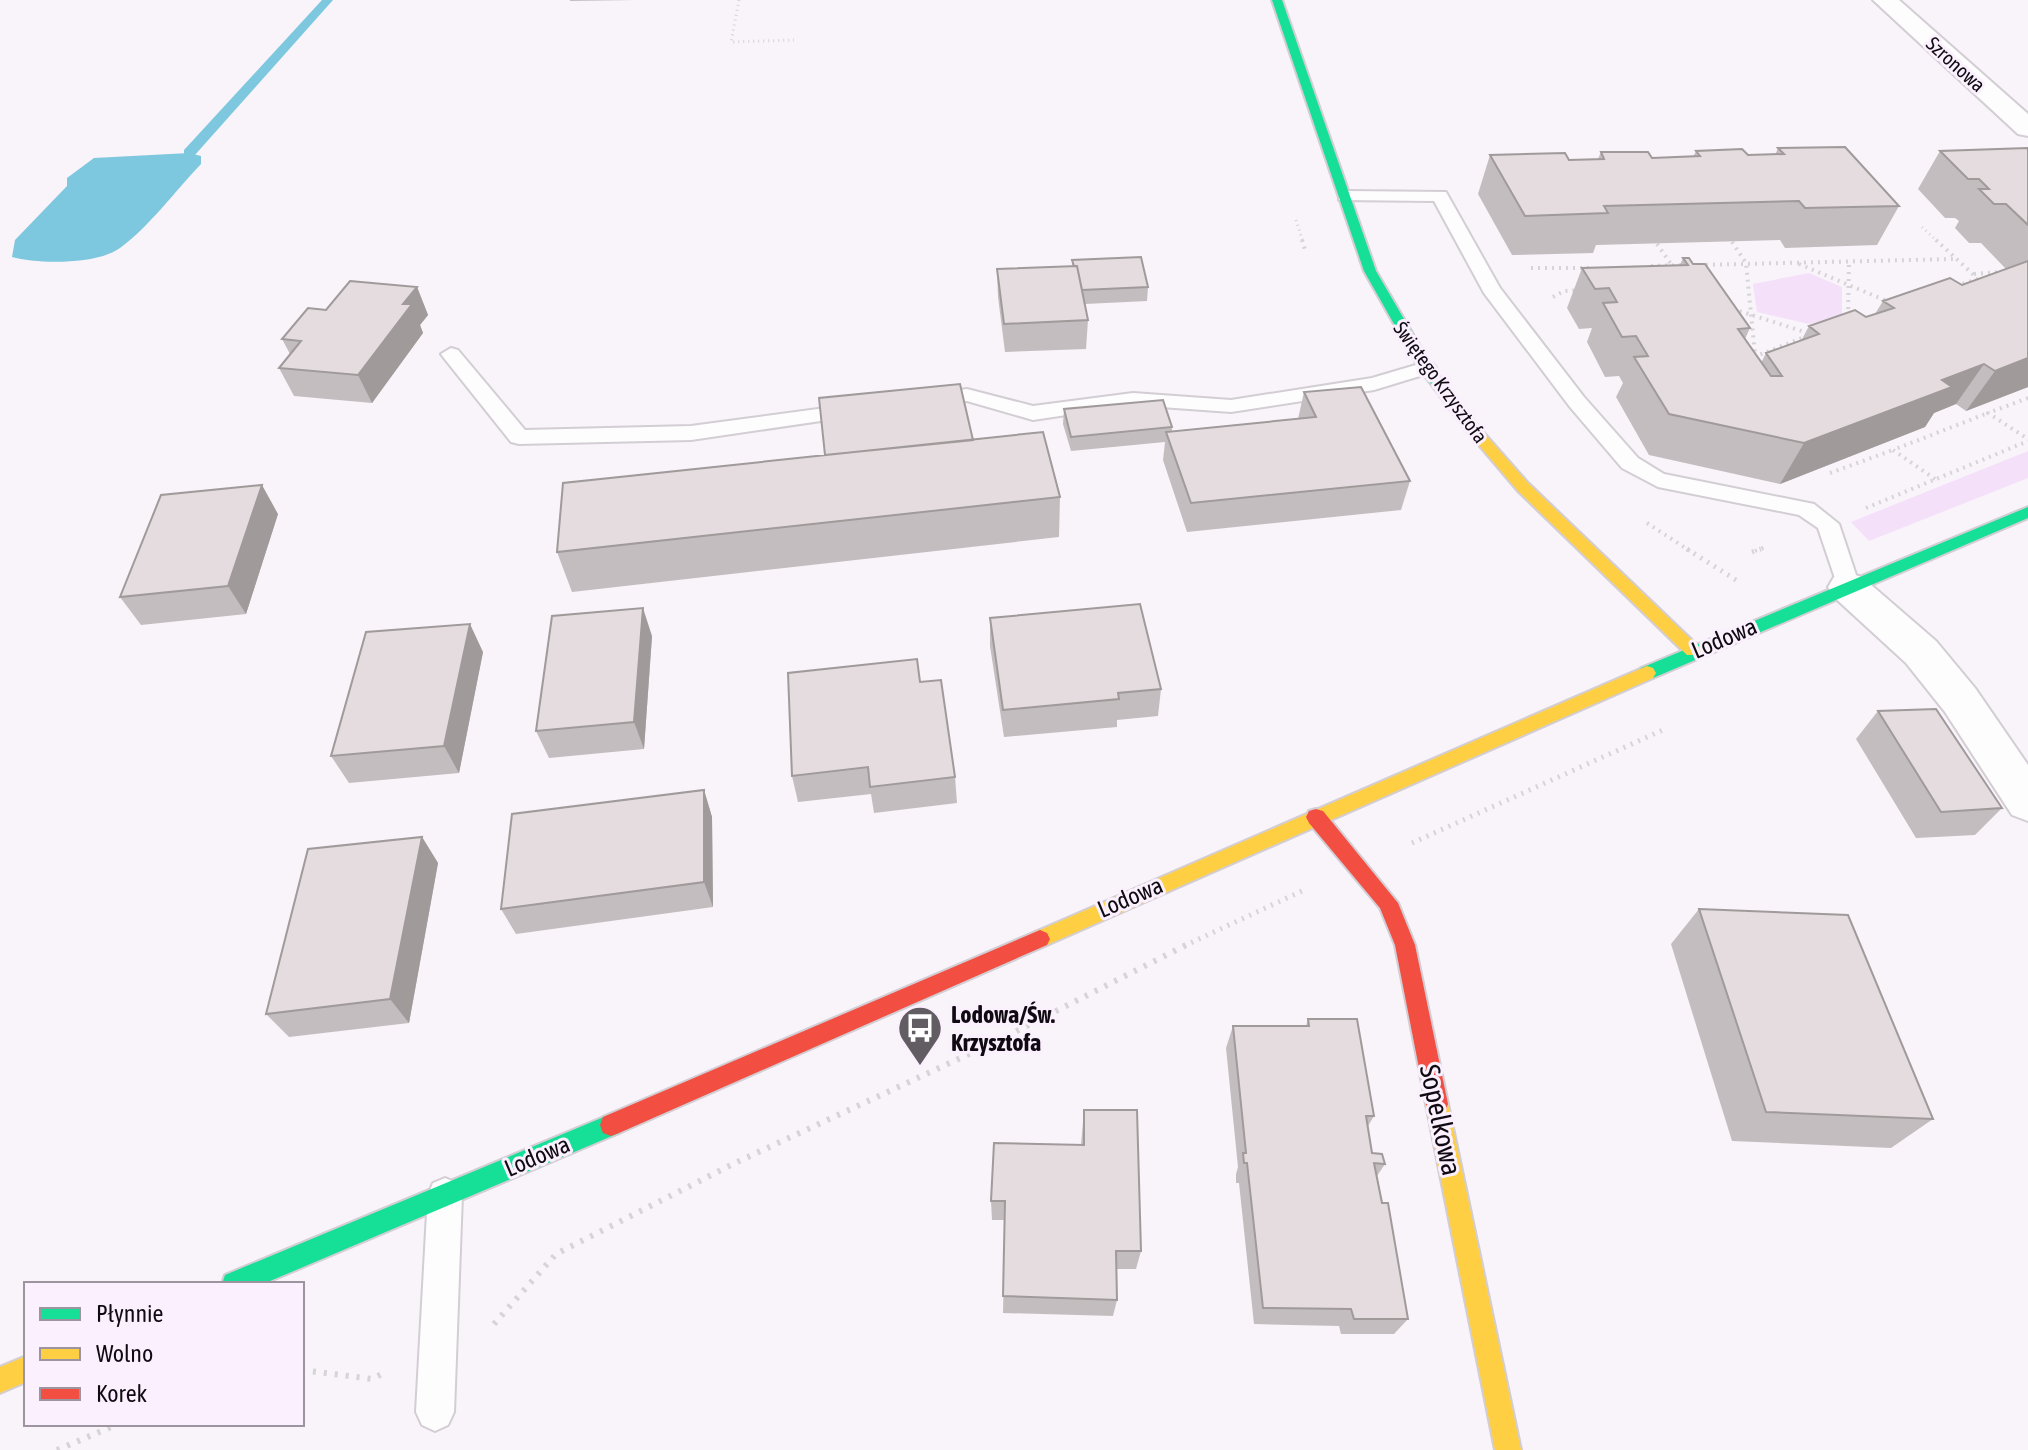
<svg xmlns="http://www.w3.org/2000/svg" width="2028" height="1450" viewBox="0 0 2028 1450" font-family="'Asap Condensed',sans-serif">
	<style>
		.green { fill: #f5e0fa }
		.water { fill: #7dc8df }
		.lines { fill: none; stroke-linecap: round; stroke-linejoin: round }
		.stream { fill: #7dc8df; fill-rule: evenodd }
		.lane-casing { stroke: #d3cdd4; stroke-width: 4 }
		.street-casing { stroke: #d3cdd4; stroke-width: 4 }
		.fast-casing { stroke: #d3cdd4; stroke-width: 4 }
		.slow-casing { stroke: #d3cdd4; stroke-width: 4 }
		.jam-casing { stroke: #d3cdd4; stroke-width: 4 }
		.path-far3 { stroke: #d5d4d6; stroke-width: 3; stroke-dasharray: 1 4; stroke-linecap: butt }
		.path-far2 { stroke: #d5d4d6; stroke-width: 4; stroke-dasharray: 2 5; stroke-linecap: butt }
		.path-far1 { stroke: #d5d4d6; stroke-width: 5; stroke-dasharray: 2 6; stroke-linecap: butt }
		.path { stroke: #d5d4d6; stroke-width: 6; stroke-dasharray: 3 8; stroke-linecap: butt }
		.lane { fill: #fefdfe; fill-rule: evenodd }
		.street { fill: #fefdfe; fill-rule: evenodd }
		.fast { fill: #16e098; fill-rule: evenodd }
		.slow { fill: #ffcf43; fill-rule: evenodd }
		.jam { fill: #f24e42; fill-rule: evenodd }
		.wall { fill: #c4bdbf }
		.shaded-wall { fill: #a09a9b }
		.building { fill: #e4dcde; stroke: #a09a9b; stroke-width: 2 }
		.labels { text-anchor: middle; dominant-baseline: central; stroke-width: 6; stroke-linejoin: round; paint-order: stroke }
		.far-street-label { font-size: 20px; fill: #100b12; stroke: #fbf0fd }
		.street-label { font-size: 24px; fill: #100b12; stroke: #fbf0fd }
		.poi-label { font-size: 24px; font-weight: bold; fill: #100b12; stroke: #fbf0fd; text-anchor: start }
		.near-street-label { font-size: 28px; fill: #100b12; stroke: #fbf0fd }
	</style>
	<rect width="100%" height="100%" fill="#f9f3fa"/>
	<path class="green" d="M1809,273L1842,287V315L1809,324L1757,312L1753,284Z
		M2028,451V478L1869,541L1851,522Z"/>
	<path class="water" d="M189,153L201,156V164C175,191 150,226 120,248C97,265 37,264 12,257L15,240L67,186V178L94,158Z"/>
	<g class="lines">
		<path class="stream" d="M322,0H333L194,156H184V150Z"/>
		<g class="lane-casing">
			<path id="lane" d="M1345,191L1446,192L1500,288L1584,397L1638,458L1664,474L1814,504L1839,524L1860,587L1856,593H1840L1818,528L1799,515L1658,487L1622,468L1570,407L1484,293L1434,201L1339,200V192Z
				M451,348L458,350L525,430L691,426L855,404L865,410L855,416L691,440L519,444L511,442L444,358L441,354Z
				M1426,362L1433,364L1436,368L1433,372L1374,390L1231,412L1133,405L1033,420L967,401L929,406L919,400L929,394L967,389L1033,406L1133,393L1231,400L1372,378Z
				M445,1178L457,1183L462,1195L454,1412L448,1425L435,1431L422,1425L416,1412L428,1195L433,1183Z"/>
		</g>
		<g class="street-casing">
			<path id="street" d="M1873,0H1899L2028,114V136L2018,134Z
				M1848,573L1862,577L1936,641L1975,688L2028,765V821L2012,815L1945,712L1906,663L1834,597L1828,587L1834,577Z"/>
		</g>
		<g class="fast-casing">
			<path id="fast" d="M1272,0H1282L1376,271L1432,367L1477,425V431H1467L1419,368L1364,271Z
				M2028,507V518L1653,678H1641L1638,673L1641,668Z
				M611,1114L619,1117L622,1125L619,1133L263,1284H222L225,1275Z"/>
		</g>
		<g class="slow-casing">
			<path id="slow" d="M1472,423L1477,425L1528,483L1699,647L1702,651L1699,655H1687L1518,491L1467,431L1465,428Z
				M1647,666L1653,668L1656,673L1653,678L1047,945L1040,948L1033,945L1030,939L1033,933Z
				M1437,1093L1445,1096L1448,1104L1521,1450H1495L1426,1104L1429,1096Z
				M26,1356V1382L0,1393V1367Z"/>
		</g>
		<g class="jam-casing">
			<path id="jam" d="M1316,809L1323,811L1398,903L1415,945L1448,1104L1445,1112L1437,1115L1429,1112L1426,1104L1395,945L1380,908L1309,823L1306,817L1309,811Z
				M1040,930L1047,933L1050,939L1047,945L619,1133L611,1136L603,1133L600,1125L603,1117Z"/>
		</g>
		<path class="path-far3" d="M739,0L731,42L794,40
			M1296,220L1303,242
			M1922,227L1938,242"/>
		<path class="path-far2" d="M1302,240L1306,253
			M1936,240L1977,278
			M1732,242L1746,263L1755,354
			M1657,244L1673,267
			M1799,264L1889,302
			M1699,265L1953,259
			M1651,266L1685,265
			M1531,268H1593
			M1974,274L2000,272
			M1956,286L1978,279
			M1553,297L1564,291L1581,290
			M1733,309L1811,334
			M1848,316L1849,261
			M1754,357L1807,336
			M2028,398L1988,413L2028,439
			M1830,473L1893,450
			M1935,479L1893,450L1988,413
			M1866,508L2028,441
			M1647,523L1690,551
			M1755,551L1768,546"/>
		<path class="path-far1" d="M1687,549L1736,580
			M1752,552L1761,549
			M1412,843L1665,729
			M1184,946L1304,890"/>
		<path class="path" d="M494,1324L556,1254L735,1163L997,1041L1188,944
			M302,1370L372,1379L382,1374
			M57,1450L118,1424"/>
		<use href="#lane" class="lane"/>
		<use href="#street" class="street"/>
		<use href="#fast" class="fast"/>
		<use href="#slow" class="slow"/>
		<use href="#jam" class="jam"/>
	</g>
	<path class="wall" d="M570,0H636L570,1Z
		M1778,148L1899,206L1877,245L1785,248L1780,240L1596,245L1593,253L1512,255L1478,194L1490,155L1569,160L1598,159L1601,152L1652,158L1693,157L1696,151L1748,155H1775Z
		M2028,148V387L1966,411L1956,404L1934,413L1925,427L1780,484L1649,455L1616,397L1623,383L1619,376L1605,377L1587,342L1592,328L1579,329L1567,308L1582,268L1680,265L1683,258L1693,264L1750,328L1745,339L1761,363L1766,353L1801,341L1809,326L1866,317L1875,314L1883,301L1962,285L2006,269L1981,243H1969L1955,228L1959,221L1955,218H1945L1918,189L1940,151Z
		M1072,260L1148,287L1147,301L1085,304L1088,320L1086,349L1005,352L998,297L997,269L1072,266Z
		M417,287L428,315L420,325L423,333L372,403L294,396L279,368L290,354L282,339L326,310Z
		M1304,392L1410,481L1401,510L1187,532L1163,460L1165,442L1071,451L1063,424L1064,409L1172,427V431L1298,419Z
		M973,440L1060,497L1059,537L572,592L557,552Z
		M278,514L246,614L141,625L120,597Z
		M990,618L1161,689L1158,716L1117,720V727L1004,737L990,646Z
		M652,636L644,749L549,758L536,731Z
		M483,652L459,773L349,783L331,756Z
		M920,682L955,777L957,803L874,813L871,794L798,802L792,776Z
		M1878,711L2002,808L1975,835L1916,838L1856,739Z
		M704,790L712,817L713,907L516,934L501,909Z
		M422,837L438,863L409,1023L289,1037L266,1014Z
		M1699,909L1933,1119L1891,1148L1732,1141L1671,944Z
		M1308,1019L1374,1116L1368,1126L1372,1153L1385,1164L1377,1176L1408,1319L1394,1334H1341L1339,1326L1254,1324L1239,1183H1236V1174L1238,1167L1226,1048L1233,1026H1306Z
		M1084,1110L1141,1251L1136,1269H1116L1117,1300L1113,1316L1003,1313L1005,1220H992L991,1201L1081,1145Z"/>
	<path class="shaded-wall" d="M417,287L428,315L420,325L423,333L372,403L358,375L403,304Z
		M2028,358V387L1966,411L1995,371Z
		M1984,364L1956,404L1934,413L1925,427L1780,484L1804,443L1942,380Z
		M262,485L278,514L246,614L228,586Z
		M643,608L652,636L644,749L634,722Z
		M470,624L483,652L459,773L444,746Z
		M704,790L712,817L713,907L704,882Z
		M422,837L438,863L409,1023L390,999Z"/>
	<path class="building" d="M1845,147L1899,206L1805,208L1799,201L1604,206L1608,213L1525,216L1490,155L1565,153L1569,160L1604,159L1601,152H1648L1652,158L1700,156L1696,151L1742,149L1748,155L1784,154L1778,148Z
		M2028,148V225L2006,204H1994L1979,189H1989L1979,179H1968L1940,151Z
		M1141,257L1148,287L1082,290L1077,266H1074L1072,260Z
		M1683,258H1689L1693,264H1705L1750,328L1738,329L1771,376H1782L1766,353L1819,334L1809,326L1855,310L1866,317L1894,308L1883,301L1950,278L1962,285L2028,261V358L1995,371L1984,364L1942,380L1952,387L1804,443L1669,414L1634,357L1648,356L1636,336L1622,337L1603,303L1617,302L1609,288L1595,289L1582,268L1688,265Z
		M1077,266L1088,320L1004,324L997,269Z
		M350,281L417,287L403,304H412L358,375L279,368L301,341L282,339L308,308L326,310Z
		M960,384L973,440L825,455L819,398Z
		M1361,387L1410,481L1191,503L1166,432L1316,417L1304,392Z
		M1163,400L1172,427L1071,437L1064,409Z
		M1043,432L1060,497L557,552L563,483Z
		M262,485L228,586L120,597L161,495Z
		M1140,604L1161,689L1118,693L1119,699L1003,710L990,618Z
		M643,608L634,722L536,731L552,616Z
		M470,624L444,746L331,756L366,632Z
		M917,659L920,682L941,680L955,777L870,787L868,767L792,776L788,673Z
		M1936,709L2002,808L1941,812L1878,711Z
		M704,790V882L501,909L512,814Z
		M422,837L390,999L266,1014L308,849Z
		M1699,909L1848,915L1933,1119L1766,1112Z
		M1308,1019H1357L1374,1116H1366L1372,1153L1382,1154L1385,1164L1374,1163L1382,1203H1388L1408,1319H1354L1351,1309L1263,1308L1247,1163H1244L1243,1153H1246L1233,1026H1309Z
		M1084,1110H1137L1141,1251H1116L1117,1300L1003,1296L1005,1201H991L994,1143L1084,1145Z"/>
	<defs>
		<g id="bus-pin" transform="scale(2.3)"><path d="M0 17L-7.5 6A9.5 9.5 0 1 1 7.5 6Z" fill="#625c63" stroke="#fbf0fd"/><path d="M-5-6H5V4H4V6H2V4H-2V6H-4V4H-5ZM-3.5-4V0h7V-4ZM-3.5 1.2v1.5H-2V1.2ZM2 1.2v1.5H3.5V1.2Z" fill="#fff"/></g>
	</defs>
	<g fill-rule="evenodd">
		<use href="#bus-pin" x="920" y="1028"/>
	</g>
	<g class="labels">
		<g class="far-street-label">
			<text transform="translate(1956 64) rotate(42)">Szronowa</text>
			<text transform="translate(1441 382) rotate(54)">Świętego Krzysztofa</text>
		</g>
		<g class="street-label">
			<text transform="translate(1724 638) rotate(-23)">Lodowa</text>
			<text transform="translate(1130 897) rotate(-23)">Lodowa</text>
			<text transform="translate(537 1156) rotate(-23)">Lodowa</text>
		</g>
		<g class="poi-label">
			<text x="951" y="1014">Lodowa/Św.<tspan x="951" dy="28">Krzysztofa</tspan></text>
		</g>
		<g class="near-street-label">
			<text transform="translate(1441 1120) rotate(78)">Sopelkowa</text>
		</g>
	</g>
	<rect x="24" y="1282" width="280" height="144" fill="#fbf0fd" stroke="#9d949f" stroke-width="2"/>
	<rect x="40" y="1308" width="40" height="12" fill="#16e098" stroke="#9d949f" stroke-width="2"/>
	<text x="96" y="1322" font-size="24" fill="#100b12">Płynnie</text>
	<rect x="40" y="1348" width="40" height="12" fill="#ffcf43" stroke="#9d949f" stroke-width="2"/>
	<text x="96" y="1362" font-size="24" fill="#100b12">Wolno</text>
	<rect x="40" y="1388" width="40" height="12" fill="#f24e42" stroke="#9d949f" stroke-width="2"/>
	<text x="96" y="1402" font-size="24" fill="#100b12">Korek</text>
</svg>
